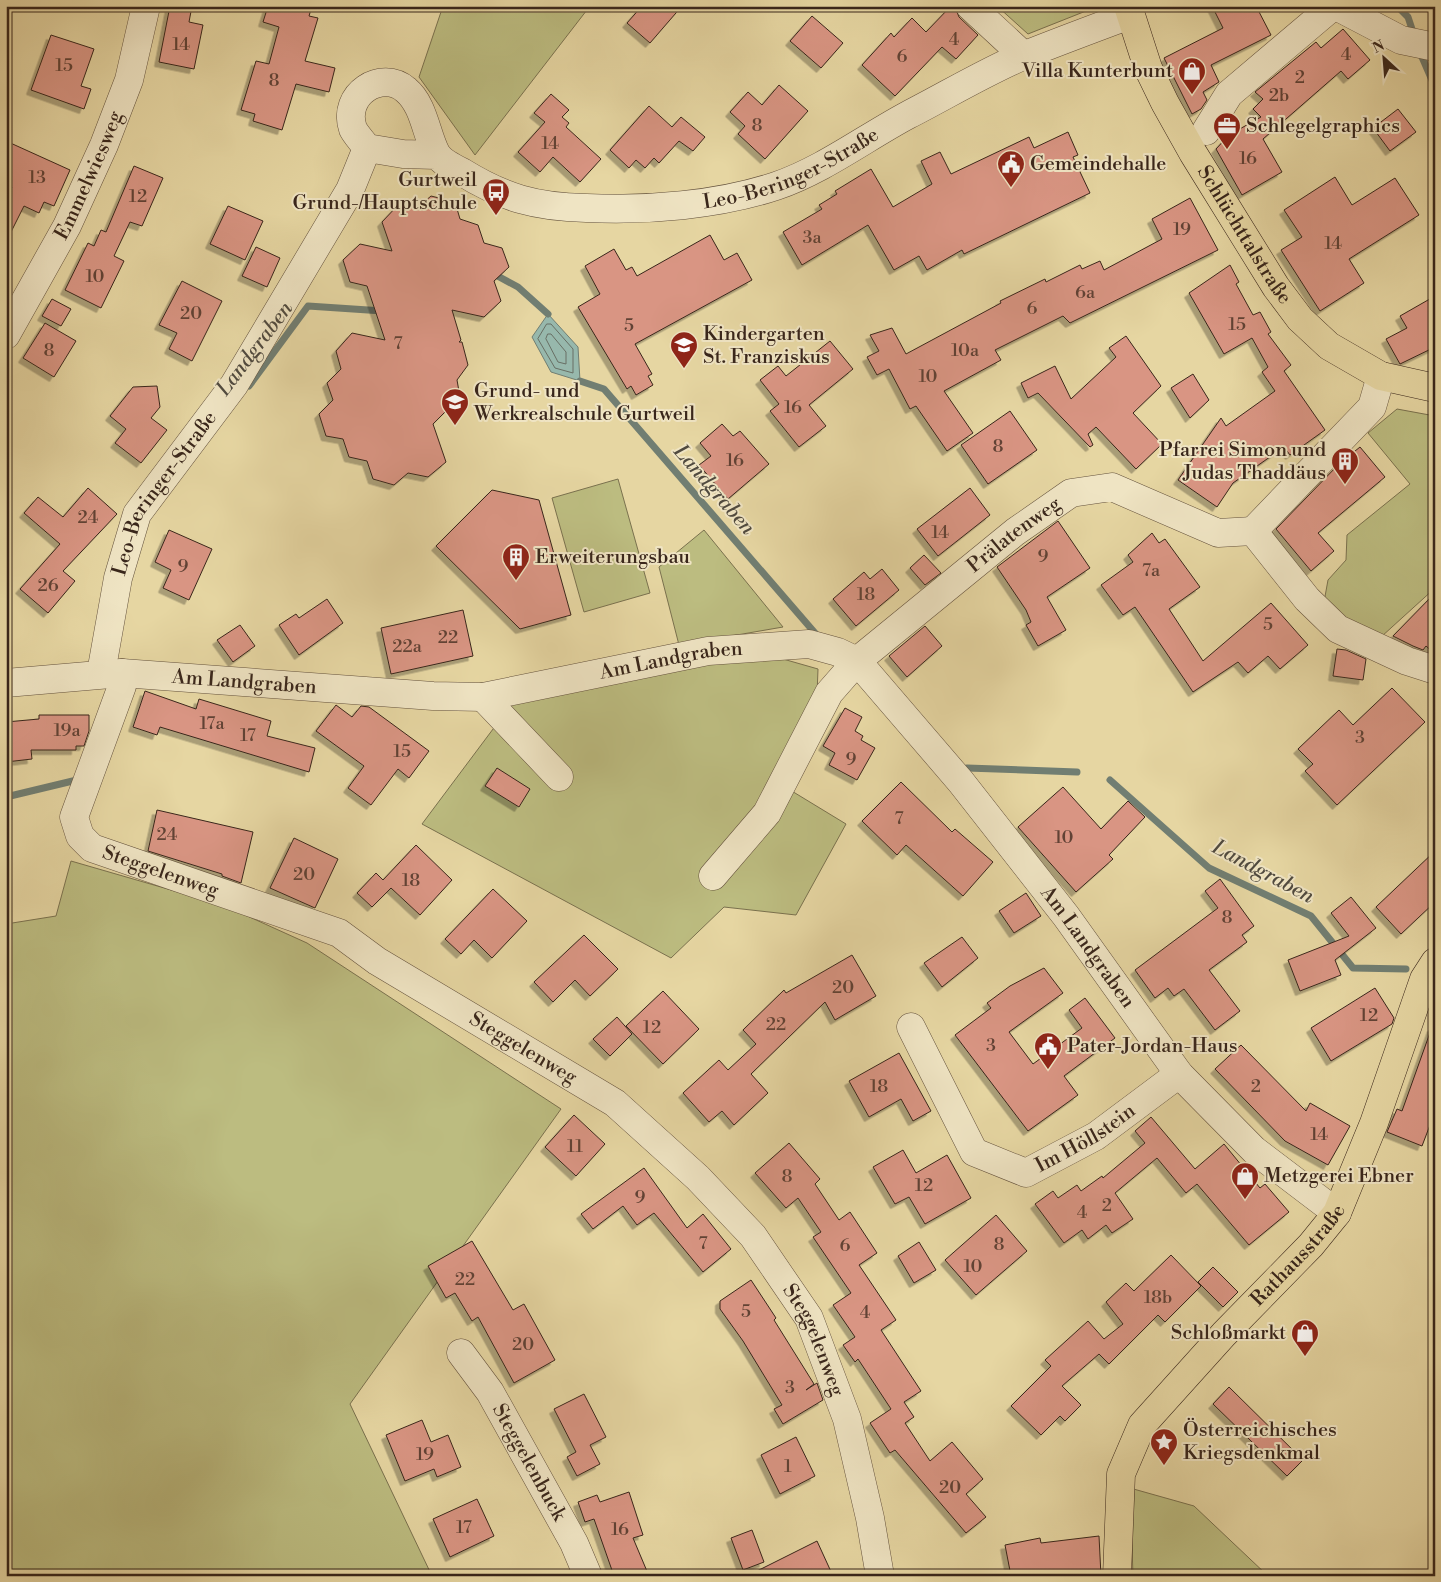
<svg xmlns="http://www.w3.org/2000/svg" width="1441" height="1582" viewBox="0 0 1441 1582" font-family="'Libre Bodoni',serif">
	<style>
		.green { fill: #bcbc80; stroke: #7a714e }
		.water { fill: #97b8ac; stroke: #717e72 }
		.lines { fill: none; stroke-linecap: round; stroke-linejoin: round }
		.shore { stroke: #686f64; stroke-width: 1 }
		.stream { stroke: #717e72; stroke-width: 7 }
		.building { fill: #d99583; stroke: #39261b; filter: url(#shadow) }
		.minor-casing { stroke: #64523d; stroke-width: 29 }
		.major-casing { stroke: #39261b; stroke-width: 29 }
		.minor { stroke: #efe4c3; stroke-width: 28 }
		.major { stroke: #e6d6a2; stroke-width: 28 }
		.labels { text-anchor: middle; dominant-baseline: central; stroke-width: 4; stroke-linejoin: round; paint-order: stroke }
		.number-label { font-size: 18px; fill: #614235 }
		.poi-label { font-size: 20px; fill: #39261b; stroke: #efe4c3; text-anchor: start }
		.street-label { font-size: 20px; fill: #39261b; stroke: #efe4c3 }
		.water-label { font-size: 21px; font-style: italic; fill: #504a3f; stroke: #efe4c3 }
	</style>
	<defs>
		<filter id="shadow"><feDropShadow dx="-4.5" dy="4.5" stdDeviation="0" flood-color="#0004"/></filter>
	</defs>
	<rect width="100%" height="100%" fill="#e6d6a2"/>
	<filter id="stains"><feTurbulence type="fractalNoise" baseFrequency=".004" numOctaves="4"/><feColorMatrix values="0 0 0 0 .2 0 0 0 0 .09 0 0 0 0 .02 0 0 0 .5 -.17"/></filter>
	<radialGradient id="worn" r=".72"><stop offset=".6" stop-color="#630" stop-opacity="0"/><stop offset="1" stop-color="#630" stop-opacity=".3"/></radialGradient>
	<path class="green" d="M443,6H590L475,155L419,77Z
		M997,6H1096V7L1028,34Z
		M1397,409L1435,416V588L1381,637L1338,615L1324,602L1328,580L1346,560L1347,535L1410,484L1368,433Z
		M618,479L650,593L584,612L552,498Z
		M704,530L783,627L679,645L659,567Z
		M729,657H776L818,669L817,695L772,779L846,824L796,915L724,907L671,958L422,824L511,705Z
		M71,861L223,905L307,943L561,1109L350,1404L432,1576H6V924L56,916Z
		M1130,1488L1194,1506L1268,1576H1133Z"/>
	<path class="water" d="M548,314L578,347L580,381L551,372L532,337Z"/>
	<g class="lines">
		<path class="shore" d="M547,324H551L573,349V373L555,368L538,339Z
			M548,334H551L566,352V364L558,362L546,339Z"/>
		<path class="stream" d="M1397,6L1408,17L1414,35
			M1419,50L1435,87
			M492,273L518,287L548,314
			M580,381L604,389L815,633
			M249,386L308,306L383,311
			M967,768L1077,772
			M1110,780L1209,868L1311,916L1353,968L1406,969
			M6,797L81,779"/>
	</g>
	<path class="building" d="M170,6H192L189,22L203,25L194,69L159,62Z
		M268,6H312L309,16L318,18L305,61L335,68L329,92L296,84L282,130L253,121L255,114L241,110L256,61L269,64L279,27L263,22Z
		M642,6H682L650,43L627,23Z
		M951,6L955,7L959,17L978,35L956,59L942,47L895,96L862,65L891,33L894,37L912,18L926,32Z
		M1212,6H1256L1271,35L1211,65L1219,82L1203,92L1207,100L1201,109L1192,114L1164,58L1223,28Z
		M812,16L843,43L821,68L790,41Z
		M1343,29L1370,60L1348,79L1341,71L1263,139L1282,172L1242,195L1216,149L1229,135L1261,117L1253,109L1263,99L1255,92L1316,42L1321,48Z
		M51,35L94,49L81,86L91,89L84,109L31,90Z
		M779,85L808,111L765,159L738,134L745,126L730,112L748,92L762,105Z
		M551,94L569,110L562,117L569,123L566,127L601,159L580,182L553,157L540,172L518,152L545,122L534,113Z
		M649,106L672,127L681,117L705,137L693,151L679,141L659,163L654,158L645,168L636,160L629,168L610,150Z
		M1398,109L1416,132L1390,151L1373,128Z
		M1068,132L1078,155L1073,157L1090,193L964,254L962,250L927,270L919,256L894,270L868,225L802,265L783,232L822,209L819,205L837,194L835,191L871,169L893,207L932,184L921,161L940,152L951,174L1029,137L1034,148Z
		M6,141L70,170L54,206L44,202L39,213L24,206L6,242V200L12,187L6,185Z
		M134,166L163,178L142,226L130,222L114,256L124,261L101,308L65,290L88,243L94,246L101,230L106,232Z
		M1335,177L1352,205L1395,178L1419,215L1349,259L1364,283L1320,311L1281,250L1302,237L1284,210Z
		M431,196L455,202L460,219L478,225L484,243L502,248L509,267L494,281L501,301L484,317L452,310L461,340L459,342H462L468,365L457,380L460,397L433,424L446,462L428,477L408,473L394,485L373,479L367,461L349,457L343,439L326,436L319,414L333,400L327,383L341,369L336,351L352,333L385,340L367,286L350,282L343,260L360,244L392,251L382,222L399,204L417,208Z
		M1190,198L1218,250L1070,323L1063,316L995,350L1001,360L944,391L973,433L947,451L916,406L910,409L889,369L877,375L867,357L879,351L870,335L892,328L906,354L1001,303L1000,301L1045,279L1046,282L1080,265L1082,269L1100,261L1104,270L1162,239L1152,219Z
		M228,206L263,221L245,260L210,244Z
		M710,235L724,260L737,253L752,280L635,344L652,374L648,376L653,385L636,395L631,386L627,389L578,307L600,294L585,266L614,249L626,270L632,267L637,276Z
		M256,247L280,258L267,287L242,276Z
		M1230,265L1239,282L1236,284L1253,315L1260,312L1271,332L1268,334L1291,365L1284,371L1325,430L1290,455L1284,447L1233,483L1217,507L1178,480L1221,418L1226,426L1275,391L1262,372L1268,367L1252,338L1224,354L1189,293Z
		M182,281L222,301L192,361L169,349L177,333L159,325Z
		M1435,296V347L1400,364L1386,339L1407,328L1400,316Z
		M52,299L71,309L61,326L42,316Z
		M45,323L76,341L54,377L23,358Z
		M1126,336L1161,386L1133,413L1162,444L1136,469L1096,427L1088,434L1093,445L1090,447L1038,393L1028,398L1021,383L1055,366L1071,399L1116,357L1109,348Z
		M830,341L853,369L809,405L826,426L799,447L770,411L779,404L760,380L778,366L786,376Z
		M1193,374L1209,400L1190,418L1171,388Z
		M157,386L160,407L151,418L167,430L141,463L115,443L126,429L110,416L133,387Z
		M1010,411L1037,450L988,484L961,445Z
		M722,424L733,436L740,431L769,464L728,499L699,465L711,456L700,443Z
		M1360,447L1385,477L1318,533L1334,551L1311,571L1276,529L1339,464Z
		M88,488L117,514L63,571L75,581L48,613L20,589L60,544L24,513L38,497L63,517Z
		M970,488L990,515L938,556L917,529Z
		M492,490L539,500L571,615L520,629L436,546Z
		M1058,521L1090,568L1047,597L1066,630L1038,646L1026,625L1031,622L1026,610L997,567Z
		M169,530L212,549L189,600L163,588L171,570L155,562Z
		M1152,533L1159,543L1165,539L1200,587L1169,609L1203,661L1271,603L1308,645L1280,669L1268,656L1248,673L1238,662L1193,692L1135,607L1123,615L1101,585L1133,562L1128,555Z
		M924,555L941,573L925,585L910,568Z
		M882,569L899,590L856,626L833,599L864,572L870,579Z
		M1435,593V654L1426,646L1423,650L1413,646L1393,636Z
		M327,599L343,623L299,655L279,625L296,614L299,618Z
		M463,610L473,656L391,674L381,628Z
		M240,625L255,646L233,662L217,640Z
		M925,626L942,646L907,677L889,656Z
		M1337,649L1346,650L1366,659L1363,680L1333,676Z
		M1392,688L1425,722L1337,805L1305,771L1313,764L1298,749L1339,710L1353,725Z
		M145,691L196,709L199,699L271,721L267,736L315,748L309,772L160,727L157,735L133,727Z
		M336,705L352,717L361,706L369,707L429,751L409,778L398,769L371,805L348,788L364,766L316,731Z
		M845,708L862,717L855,731L863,736L861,740L875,748L857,780L829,765L835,753L823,746Z
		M39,715H89V731L84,746H76V750H31L32,759L6,762V722L39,719Z
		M497,768L530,789L519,807L485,786Z
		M901,782L952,832L955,829L993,862L963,896L906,845L897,855L862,821Z
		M1063,787L1101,829L1128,801L1145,817L1109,855L1113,859L1076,892L1018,827Z
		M157,810L253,832L241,883L222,876V874L148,851Z
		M294,838L338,859L315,908L270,888Z
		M416,845L452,880L420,915L391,888L372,907L357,893L376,873L383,880Z
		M1435,851V902L1401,934L1376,907Z
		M1220,879L1254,926L1242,935L1247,942L1209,970L1240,1011L1215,1030L1184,989L1174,996L1168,988L1155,998L1135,970L1218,908L1205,891Z
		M493,889L527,921L492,958L474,940L461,954L445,939Z
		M1026,893L1041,916L1014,933L999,911Z
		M1351,897L1376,928L1335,960L1341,975L1300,991L1288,960L1349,936L1331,913Z
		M584,935L618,969L590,996L575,980L553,1002L534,982Z
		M962,937L978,958L942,987L924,963Z
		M852,955L876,996L835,1020L825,1002L751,1074L768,1093L734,1125L722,1111L709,1122L683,1093L719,1060L728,1070L756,1044L743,1030L784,990L786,993Z
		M1044,968L1063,993L1009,1032L1033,1064L1082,1028L1069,1010L1085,998L1115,1038L1064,1076L1078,1095L1028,1131L955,1035L991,1008L987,1003L1010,986Z
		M1375,988L1394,1018L1392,1024L1331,1061L1311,1028Z
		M663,991L699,1029L663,1064L626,1026Z
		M617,1017L632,1034L610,1056L593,1039Z
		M1432,1027H1435V1112L1422,1146L1387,1132L1397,1109L1402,1111Z
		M1241,1045L1306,1111L1310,1103L1350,1126L1328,1165L1285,1141L1215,1069Z
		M899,1053L931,1111L913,1121L901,1099L869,1117L849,1081Z
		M574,1115L605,1144L576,1176L545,1147Z
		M1151,1117L1195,1169L1224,1144L1260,1188L1265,1184L1289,1212L1249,1245L1197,1184L1186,1193L1157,1158L1115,1193L1133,1219L1112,1233L1106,1225L1088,1239L1082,1230L1064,1243L1035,1204L1053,1191L1058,1198L1077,1185L1081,1191L1102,1176L1103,1178L1145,1143L1135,1131Z
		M789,1143L820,1179L815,1184L839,1220L850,1212L877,1253L859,1265L896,1320L881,1330L921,1391L904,1402L914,1417L905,1423L930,1461L952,1442L983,1479L966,1494L986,1517L966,1533L895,1450L890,1453L870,1423L891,1409L858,1359L855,1362L843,1345L855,1337L833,1305L851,1293L813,1237L821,1232L798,1198L786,1208L755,1173Z
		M903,1150L916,1173L947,1155L971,1198L925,1224L909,1197L895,1204L873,1167Z
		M644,1168L687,1228L703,1214L731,1249L703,1272L654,1213L637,1225L623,1206L593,1229L581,1214Z
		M996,1215L1027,1251L976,1295L945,1260Z
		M472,1241L513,1310L524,1304L555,1360L514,1383L478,1317L472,1321L455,1293L446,1298L428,1266Z
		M919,1242L936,1270L914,1283L898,1256Z
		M1171,1255L1201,1286L1165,1322L1158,1315L1109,1364L1099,1354L1062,1386L1081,1405L1065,1421L1060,1416L1041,1435L1011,1406L1051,1366L1045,1360L1088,1321L1104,1339L1123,1324L1106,1302L1126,1283L1134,1291Z
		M1213,1267L1238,1292L1223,1307L1198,1282Z
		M751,1280L776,1318L774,1320L814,1384L806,1390L817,1383L823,1400L783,1424L774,1409L782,1405L743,1341L720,1309V1301Z
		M1229,1387L1303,1460L1287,1476L1213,1404Z
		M584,1394L606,1437L590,1445L600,1464L577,1476L567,1457L576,1452L554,1409Z
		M422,1420L431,1442L448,1435L461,1467L437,1477L434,1469L405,1481L386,1435Z
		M796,1437L815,1476L780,1494L761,1455Z
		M629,1492L643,1535L633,1538L649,1576H614L594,1519L585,1522L578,1502L597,1495L600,1502Z
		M477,1499L494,1536L450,1557L433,1519Z
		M752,1530L764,1562L743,1570L731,1538Z
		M1099,1536L1101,1576H1011L1005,1545L1040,1538L1041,1543Z
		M817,1541L833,1576H747Z"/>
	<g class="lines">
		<g class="minor-casing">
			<g id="minor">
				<path d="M970,6L1024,56"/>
				<path d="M1336,6L1401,40L1435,47"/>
				<path d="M1206,131L1229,94L1333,6"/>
				<path id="s1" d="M436,155L403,154L367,148C363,142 356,135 353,129C341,94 382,69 406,90C424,105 426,134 436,153C440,161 454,168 462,172C504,198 536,207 586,208C646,211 719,205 776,186C823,170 865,138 908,115C947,95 985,72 1025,55C1060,41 1095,28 1130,15"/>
				<path id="s2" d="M6,335L67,226L104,145L129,80L146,6"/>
				<path d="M1253,531L1372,407L1381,376"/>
				<path id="s3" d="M101,673L118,578L137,514L234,385L350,190L367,148"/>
				<path id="s4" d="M122,673V686L74,817L80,836L92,848L339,933L377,961L615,1103L698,1178L753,1236L809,1318L847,1419L870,1518L880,1576"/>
				<path id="s5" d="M6,683L122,673L433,696L483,697L708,651L809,644L838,652L857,661L961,782L1066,916L1179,1074L1254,1150L1337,1213"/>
				<path d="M483,697L559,777"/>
				<path id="s6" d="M713,876L767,813L829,693L857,661L1015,532L1071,493L1112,487L1218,533L1253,531L1307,599L1338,629L1407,661L1435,670"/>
				<path id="s7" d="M911,1027L974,1152L1026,1173L1096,1136L1179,1074"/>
				<path id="s8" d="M461,1353L490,1392L574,1543L588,1576"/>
			</g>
		</g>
		<g class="major-casing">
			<g id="major">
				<path id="s9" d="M1128,6L1148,68L1165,103L1193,153L1276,287L1300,319L1329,346L1381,376L1435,388"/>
				<path id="s10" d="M1117,1576L1121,1474L1142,1425L1224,1334L1311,1245L1337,1213L1374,1123L1424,979L1435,962"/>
			</g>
		</g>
		<use href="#minor" class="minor"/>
		<use href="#major" class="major"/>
	</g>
	<defs>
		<g id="shop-pin" transform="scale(1.4375)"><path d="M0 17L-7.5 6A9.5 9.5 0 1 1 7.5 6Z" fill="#8f2418" stroke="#efe4c3"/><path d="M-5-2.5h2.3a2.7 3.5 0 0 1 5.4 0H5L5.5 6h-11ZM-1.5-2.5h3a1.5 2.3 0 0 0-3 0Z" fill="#fff"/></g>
		<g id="office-pin" transform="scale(1.4375)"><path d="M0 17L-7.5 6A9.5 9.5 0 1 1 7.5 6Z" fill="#8f2418" stroke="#efe4c3"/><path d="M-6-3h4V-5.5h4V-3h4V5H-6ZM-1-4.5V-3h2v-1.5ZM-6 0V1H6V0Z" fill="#fff"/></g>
		<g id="civic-pin" transform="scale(1.4375)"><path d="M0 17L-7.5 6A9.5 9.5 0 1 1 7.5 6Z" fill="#8f2418" stroke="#efe4c3"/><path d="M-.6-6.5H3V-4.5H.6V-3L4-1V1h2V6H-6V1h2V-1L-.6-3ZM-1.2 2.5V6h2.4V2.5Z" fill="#fff"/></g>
		<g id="bus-pin" transform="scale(1.4375)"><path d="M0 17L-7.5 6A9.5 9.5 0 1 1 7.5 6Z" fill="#8f2418" stroke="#efe4c3"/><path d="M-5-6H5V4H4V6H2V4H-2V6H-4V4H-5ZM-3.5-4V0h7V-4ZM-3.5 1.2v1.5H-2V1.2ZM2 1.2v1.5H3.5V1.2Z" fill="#fff"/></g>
		<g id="school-pin" transform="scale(1.4375)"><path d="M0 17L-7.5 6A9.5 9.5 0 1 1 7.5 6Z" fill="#8f2418" stroke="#efe4c3"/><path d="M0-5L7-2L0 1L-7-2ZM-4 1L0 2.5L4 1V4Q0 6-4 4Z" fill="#fff"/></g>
		<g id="building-pin" transform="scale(1.4375)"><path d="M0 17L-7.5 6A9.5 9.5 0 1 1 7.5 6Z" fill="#8f2418" stroke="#efe4c3"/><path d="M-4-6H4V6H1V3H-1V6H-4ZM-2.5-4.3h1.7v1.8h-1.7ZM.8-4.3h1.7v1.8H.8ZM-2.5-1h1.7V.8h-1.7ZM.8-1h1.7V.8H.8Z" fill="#fff"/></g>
		<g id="sight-pin" transform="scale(1.4375)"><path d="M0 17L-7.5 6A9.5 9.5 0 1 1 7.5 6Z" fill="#8f2418" stroke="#efe4c3"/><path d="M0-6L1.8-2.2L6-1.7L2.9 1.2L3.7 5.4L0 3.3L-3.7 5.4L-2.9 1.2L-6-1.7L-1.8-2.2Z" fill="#fff"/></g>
	</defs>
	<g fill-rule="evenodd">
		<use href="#shop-pin" x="1192" y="71"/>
		<use href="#office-pin" x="1227" y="126"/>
		<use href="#civic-pin" x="1011" y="164"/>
		<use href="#bus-pin" x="496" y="192"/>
		<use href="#school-pin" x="684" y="345"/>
		<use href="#school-pin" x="455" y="402"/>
		<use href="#building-pin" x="1345" y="461"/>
		<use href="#building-pin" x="516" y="557"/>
		<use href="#civic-pin" x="1048" y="1046"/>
		<use href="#shop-pin" x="1245" y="1176"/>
		<use href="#shop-pin" x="1305" y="1333"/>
		<use href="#sight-pin" x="1164" y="1442"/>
	</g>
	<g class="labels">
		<g class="number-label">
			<text x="954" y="39">4</text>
			<text x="181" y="44">14</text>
			<text x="1346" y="54">4</text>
			<text x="902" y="56">6</text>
			<text x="64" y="65">15</text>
			<text x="1300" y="77">2</text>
			<text x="274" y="80">8</text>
			<text x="1279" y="95">2b</text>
			<text x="757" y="125">8</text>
			<text x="550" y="143">14</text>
			<text x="1248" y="158">16</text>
			<text x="37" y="177">13</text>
			<text x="138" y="196">12</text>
			<text x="1182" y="229">19</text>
			<text x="812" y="237">3a</text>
			<text x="1333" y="243">14</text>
			<text x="95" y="276">10</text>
			<text x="1085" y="292">6a</text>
			<text x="1032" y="308">6</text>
			<text x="191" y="313">20</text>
			<text x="1237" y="324">15</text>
			<text x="629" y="325">5</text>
			<text x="398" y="343">7</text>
			<text x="49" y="350">8</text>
			<text x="965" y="350">10a</text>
			<text x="928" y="376">10</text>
			<text x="793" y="407">16</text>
			<text x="998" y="446">8</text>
			<text x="735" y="460">16</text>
			<text x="88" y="517">24</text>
			<text x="940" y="532">14</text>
			<text x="1043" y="556">9</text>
			<text x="183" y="566">9</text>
			<text x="1151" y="570">7a</text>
			<text x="48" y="585">26</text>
			<text x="866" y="594">18</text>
			<text x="1268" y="624">5</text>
			<text x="448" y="637">22</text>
			<text x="407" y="646">22a</text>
			<text x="212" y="723">17a</text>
			<text x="67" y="730">19a</text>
			<text x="248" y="735">17</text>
			<text x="1360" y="737">3</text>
			<text x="402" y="751">15</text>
			<text x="851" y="759">9</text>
			<text x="899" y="818">7</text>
			<text x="167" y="834">24</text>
			<text x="1064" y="837">10</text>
			<text x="304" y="874">20</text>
			<text x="411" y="880">18</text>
			<text x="1227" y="917">8</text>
			<text x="843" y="987">20</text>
			<text x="1369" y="1015">12</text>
			<text x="776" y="1024">22</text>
			<text x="652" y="1027">12</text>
			<text x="991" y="1045">3</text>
			<text x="879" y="1086">18</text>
			<text x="1256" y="1086">2</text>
			<text x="1319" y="1134">14</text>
			<text x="575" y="1146">11</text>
			<text x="787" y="1176">8</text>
			<text x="924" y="1185">12</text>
			<text x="640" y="1197">9</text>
			<text x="1107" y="1205">2</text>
			<text x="1082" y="1212">4</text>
			<text x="703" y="1243">7</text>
			<text x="999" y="1244">8</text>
			<text x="845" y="1245">6</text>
			<text x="973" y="1266">10</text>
			<text x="465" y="1279">22</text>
			<text x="1158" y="1297">18b</text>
			<text x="746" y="1311">5</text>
			<text x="865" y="1312">4</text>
			<text x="523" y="1344">20</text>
			<text x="790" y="1387">3</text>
			<text x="425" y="1454">19</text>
			<text x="788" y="1466">1</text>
			<text x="950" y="1487">20</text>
			<text x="464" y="1527">17</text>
			<text x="620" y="1529">16</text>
		</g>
		<g class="poi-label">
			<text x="1173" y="71" text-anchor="end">Villa Kunterbunt</text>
			<text x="1246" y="126">Schlegelgraphics</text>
			<text x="1030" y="164">Gemeindehalle</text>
			<text x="477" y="180" text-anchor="end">Gurtweil<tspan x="477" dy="23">Grund-/Hauptschule</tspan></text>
			<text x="703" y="334">Kindergarten<tspan x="703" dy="23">St. Franziskus</tspan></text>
			<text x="474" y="391">Grund- und<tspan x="474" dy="23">Werkrealschule Gurtweil</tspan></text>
			<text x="1326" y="450" text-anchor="end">Pfarrei Simon und<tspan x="1326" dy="23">Judas Thaddäus</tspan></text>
			<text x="535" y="557">Erweiterungsbau</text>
			<text x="1067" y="1046">Pater-Jordan-Haus</text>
			<text x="1264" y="1176">Metzgerei Ebner</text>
			<text x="1286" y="1333" text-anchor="end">Schloßmarkt</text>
			<text x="1183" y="1430">Österreichisches<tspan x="1183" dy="23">Kriegsdenkmal</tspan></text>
		</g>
		<g class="street-label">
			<text stroke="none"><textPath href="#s1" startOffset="628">Leo-Beringer-Straße</textPath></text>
			<text stroke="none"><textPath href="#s2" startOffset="180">Emmelwiesweg</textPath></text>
			<text stroke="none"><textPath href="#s9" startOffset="258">Schlüchttalstraße</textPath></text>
			<text stroke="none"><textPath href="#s3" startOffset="194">Leo-Beringer-Straße</textPath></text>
			<text stroke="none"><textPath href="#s6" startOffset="462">Prälatenweg</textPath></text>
			<text stroke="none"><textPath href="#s5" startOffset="670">Am Landgraben</textPath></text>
			<text stroke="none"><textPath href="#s5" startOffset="239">Am Landgraben</textPath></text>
			<text stroke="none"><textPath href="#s4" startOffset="262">Steggelenweg</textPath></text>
			<text stroke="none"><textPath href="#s5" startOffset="1228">Am Landgraben</textPath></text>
			<text stroke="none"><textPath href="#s4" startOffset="668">Steggelenweg</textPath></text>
			<text stroke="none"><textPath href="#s7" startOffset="265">Im Höllstein</textPath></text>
			<text stroke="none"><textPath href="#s10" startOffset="386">Rathausstraße</textPath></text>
			<text stroke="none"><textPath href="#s4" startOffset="1088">Steggelenweg</textPath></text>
			<text stroke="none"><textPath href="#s8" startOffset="129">Steggelenbuck</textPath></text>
		</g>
		<g class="water-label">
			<text transform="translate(255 349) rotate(-53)">Landgraben</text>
			<text transform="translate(714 490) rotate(49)">Landgraben</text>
			<text transform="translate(1263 872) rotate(28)">Landgraben</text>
		</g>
	</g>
	<rect width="1441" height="1582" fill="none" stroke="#e6d6a2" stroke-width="25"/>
	<rect x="8" y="8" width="1426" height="1567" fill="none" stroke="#39261b" stroke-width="2.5"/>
	<rect x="12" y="12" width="1416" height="1557" fill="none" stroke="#39261b"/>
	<g transform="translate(1384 58) rotate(334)" stroke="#efe4c3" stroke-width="4" paint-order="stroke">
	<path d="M0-4L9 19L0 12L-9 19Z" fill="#39261b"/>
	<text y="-8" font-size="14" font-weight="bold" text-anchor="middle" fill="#39261b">N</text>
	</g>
	<rect width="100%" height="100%" filter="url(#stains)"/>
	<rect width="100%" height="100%" fill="url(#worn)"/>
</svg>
